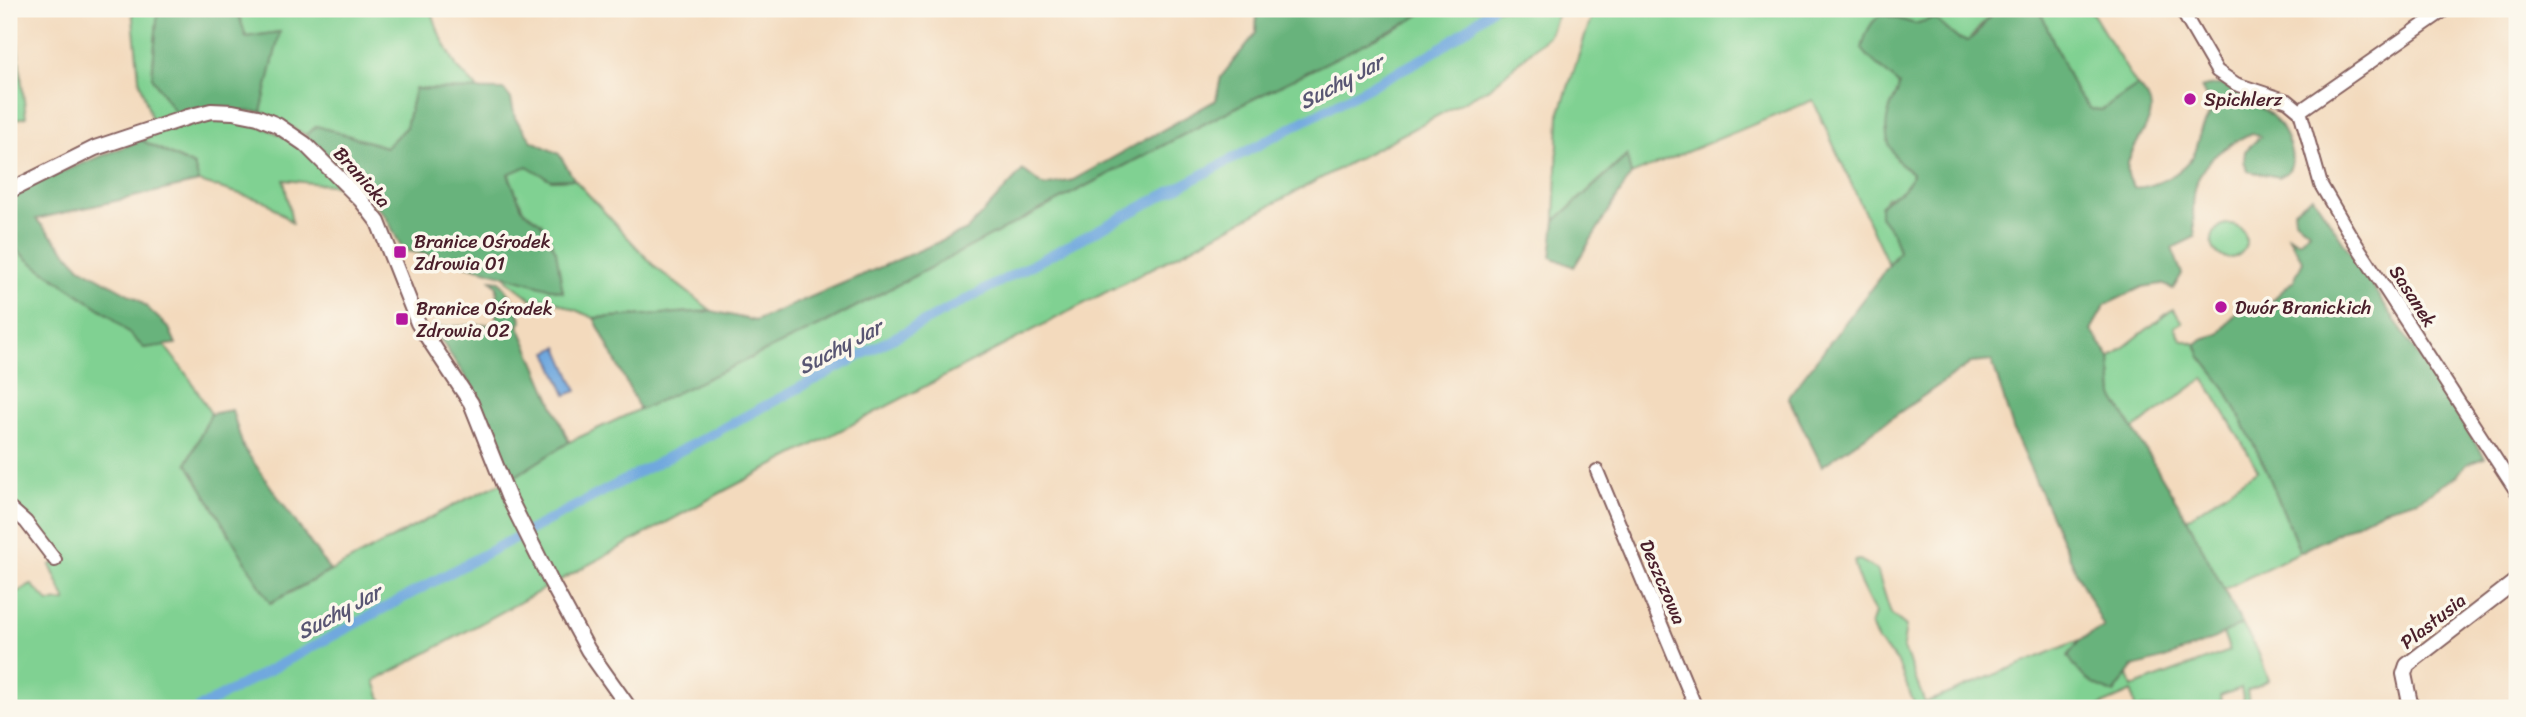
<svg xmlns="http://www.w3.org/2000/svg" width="2526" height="717" viewBox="0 0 2526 717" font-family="Sriracha,sans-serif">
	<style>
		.green { fill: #80d192; stroke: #65785e; stroke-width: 2 }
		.forest { fill: #68b37c; stroke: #596954; stroke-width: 2 }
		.water { fill: #6fa8de; stroke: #5c6484; stroke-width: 2 }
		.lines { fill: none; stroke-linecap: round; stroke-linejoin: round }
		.canal { stroke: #6fa8de; stroke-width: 10 }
		.minor-casing { stroke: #85605e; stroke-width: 16 }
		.tertiary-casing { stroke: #85605e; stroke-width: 18 }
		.minor { stroke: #fff; stroke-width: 12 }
		.tertiary { stroke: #fff; stroke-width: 14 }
		.poi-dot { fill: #b5179e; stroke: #fbf7ec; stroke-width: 2.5 }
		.labels { text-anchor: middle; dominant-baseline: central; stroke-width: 7; stroke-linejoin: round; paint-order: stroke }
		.poi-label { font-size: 19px; fill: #4a1f2b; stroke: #fbf7ec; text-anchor: start }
		.street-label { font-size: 19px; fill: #4a1f2b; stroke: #fbf7ec }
		.water-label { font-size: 21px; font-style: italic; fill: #595673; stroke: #fbf7ec }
	</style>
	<rect width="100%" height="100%" fill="#fbf7ec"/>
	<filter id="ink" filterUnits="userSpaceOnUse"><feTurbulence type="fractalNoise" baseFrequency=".0143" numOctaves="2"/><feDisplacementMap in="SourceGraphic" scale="14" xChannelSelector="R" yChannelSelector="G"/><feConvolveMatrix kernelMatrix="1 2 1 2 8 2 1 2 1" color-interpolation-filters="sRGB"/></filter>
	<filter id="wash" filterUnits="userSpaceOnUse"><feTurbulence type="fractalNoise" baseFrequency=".00686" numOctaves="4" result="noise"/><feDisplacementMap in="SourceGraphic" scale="28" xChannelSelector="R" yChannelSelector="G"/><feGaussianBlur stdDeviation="1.57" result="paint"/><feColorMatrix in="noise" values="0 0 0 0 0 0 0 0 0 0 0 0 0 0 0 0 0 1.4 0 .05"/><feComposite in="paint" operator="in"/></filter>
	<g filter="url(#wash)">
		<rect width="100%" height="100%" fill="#f3dabd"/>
		<path class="green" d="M9,9H13L26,117L9,121Z
			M132,9H158L152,77L176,114L152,121L139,78Z
			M237,9H431L439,33L457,67L479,90L415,89L406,127L386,147L317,126L306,135L261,112L279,32L246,37Z
			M1428,9H1560L1549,35L1491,87L1189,249L726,490L375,681L384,708H9V597L31,584L49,602L66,601L50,565L57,562L9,503V243L31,262L111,316L144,348L164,345L190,379L211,414L187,463L271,603L460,502L514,477L569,442L821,325L1221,115L1410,21Z
			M1594,9H1995L1968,41L1958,39L1934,18L1915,24L1883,14C1865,24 1865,39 1868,57L1884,68L1899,85C1898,95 1894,98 1892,107C1885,134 1888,157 1912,173C1910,189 1900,192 1886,198L1880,216L1893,233L1899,252L1888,264L1813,100L1631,175L1626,156L1555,221L1559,115Z
			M2039,9H2090L2137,86L2102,110L2091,109L2076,93Z
			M212,116C275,123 297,141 339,186L284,180L292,223L267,202L199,182L194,166L141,140L176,125Z
			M527,166L552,180L574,179L655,267L712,311L594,318L554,301L538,298L534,301L508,281L505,276L563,291L541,223L523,210L508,173Z
			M2212 241a17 17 0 1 1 34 0a17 17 0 1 1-34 0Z
			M2173,309L2183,322L2175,327L2181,339L2196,344L2201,357L2226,389L2266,469L2300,552L2223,590L2187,519L2258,470L2204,378L2133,430L2113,396L2110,358Z
			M1860,560L1877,570L1891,614L1906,626L1903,646L1925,703L2080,640L2069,656C2082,678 2089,685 2114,693L2128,674L2132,687L2230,651L2223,634L2242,624L2258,652L2269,680L2247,691L2250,708H2245L2241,688L2220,696L2222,708H2135L2132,692L2095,708H1916L1897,661L1878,642L1871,625L1875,613L1859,581L1854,561Z"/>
		<path class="forest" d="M158,9H237L246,37L280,32L261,112L194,109L176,114L152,77Z
			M1257,9H1428L1410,21L1221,115L821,325L640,410L594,318L712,311L755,321L967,230L1023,170L1044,186L1073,180L1216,100L1221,77L1256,33Z
			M1995,9H2039L2076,93L2091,109L2102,110L2137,86C2181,120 2104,152 2135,188C2155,187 2182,174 2193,156C2197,150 2198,142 2200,135C2203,126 2208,118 2212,109L2201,88C2208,86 2214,84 2222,85C2229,87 2269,112 2273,117C2283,128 2299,157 2288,171C2285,174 2282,175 2279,177L2248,171L2244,161L2245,151L2260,137L2251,133C2199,159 2188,179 2195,237L2172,248L2182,274L2173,289L2162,284L2142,287L2105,305L2091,330L2110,358L2113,396L2187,519L2242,624C2208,643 2171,658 2133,667L2114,693C2089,685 2082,678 2068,656L2080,640L2104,627L2078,576L2015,435L1992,361L1971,363L1822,466L1788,397L1899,252L1893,233L1880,216V206C1891,193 1909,193 1912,173C1891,158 1881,136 1889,111C1892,100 1898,97 1899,85C1887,72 1872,63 1862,49C1865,35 1869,22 1883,14L1915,24L1934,18L1958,39L1968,41L1976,35Z
			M415,89L504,90L511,99L515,118L532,141L559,154L574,179L551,180L527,166L508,174L523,210L541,223L556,251L563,292L434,256L403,250L386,217L350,176L306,135L317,126L386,147L406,127Z
			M141,140L194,166L199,182L36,219L80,267L139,300L169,328L176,344L144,348L111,316L31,262L9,243V196L59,173Z
			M1627,156L1631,175L1574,267L1551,257L1555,221Z
			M2313,196L2485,457L2466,464L2457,476L2418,500L2385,509L2300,552L2266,469L2226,389L2201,357L2196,344L2202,339L2219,334L2237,312L2269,303L2294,280L2303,261L2288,236L2299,242L2309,231L2295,219L2294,210Z
			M491,280L500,281L516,304L522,322L518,324L569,442L514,477L483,414L477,395L433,328L496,324L497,286Z
			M232,410L243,447L330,571L270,603L187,463L211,414Z"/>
		<path class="water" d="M558,347L577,391L566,395L547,352Z"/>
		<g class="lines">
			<path class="canal" d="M199,708L481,556L1393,74C1434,54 1457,39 1491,9"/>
		</g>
	</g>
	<g filter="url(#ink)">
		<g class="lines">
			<g class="minor-casing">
				<path id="minor" d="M2181,9L2217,71L2236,84L2288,101L2300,111L2321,185L2349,233L2517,492
					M2300,111L2446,9
					M1597,471L1696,708
					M9,507L26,522L55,560"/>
			</g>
			<g class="tertiary-casing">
				<path id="tertiary" d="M9,191L95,148L188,117L211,111L233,112L258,117L277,125L305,144L361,200L378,222L418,323L471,403L508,496L550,580L588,650L629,708
					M2411,708L2404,674L2407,665L2517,580"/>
			</g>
			<use href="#minor" class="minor"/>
			<use href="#tertiary" class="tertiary"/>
		</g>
	</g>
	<g class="poi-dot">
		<circle cx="2190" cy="99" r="7"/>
		<rect x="393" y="245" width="14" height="14" rx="3.5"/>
		<circle cx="2221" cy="307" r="7"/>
		<rect x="395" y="312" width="14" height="14" rx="3.5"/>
	</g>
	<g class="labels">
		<g class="poi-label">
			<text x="2204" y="99">Spichlerz</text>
			<text x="414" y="241">Branice Ośrodek<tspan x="414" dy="22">Zdrowia 01</tspan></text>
			<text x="2235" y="307">Dwór Branickich</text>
			<text x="416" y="308">Branice Ośrodek<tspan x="416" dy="22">Zdrowia 02</tspan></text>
		</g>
		<g class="street-label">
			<text transform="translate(362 177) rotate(48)">Branicka</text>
			<text transform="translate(2413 296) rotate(57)">Sasanek</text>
			<text transform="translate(1663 582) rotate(67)">Deszczowa</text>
			<text transform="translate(2433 621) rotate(-38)">Plastusia</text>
		</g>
		<g class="water-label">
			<text transform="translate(1341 82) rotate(-28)">Suchy Jar</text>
			<text transform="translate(840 347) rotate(-28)">Suchy Jar</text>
			<text transform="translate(339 612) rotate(-28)">Suchy Jar</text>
		</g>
	</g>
	<rect width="2526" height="717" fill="none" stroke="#fbf7ec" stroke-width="35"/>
</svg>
